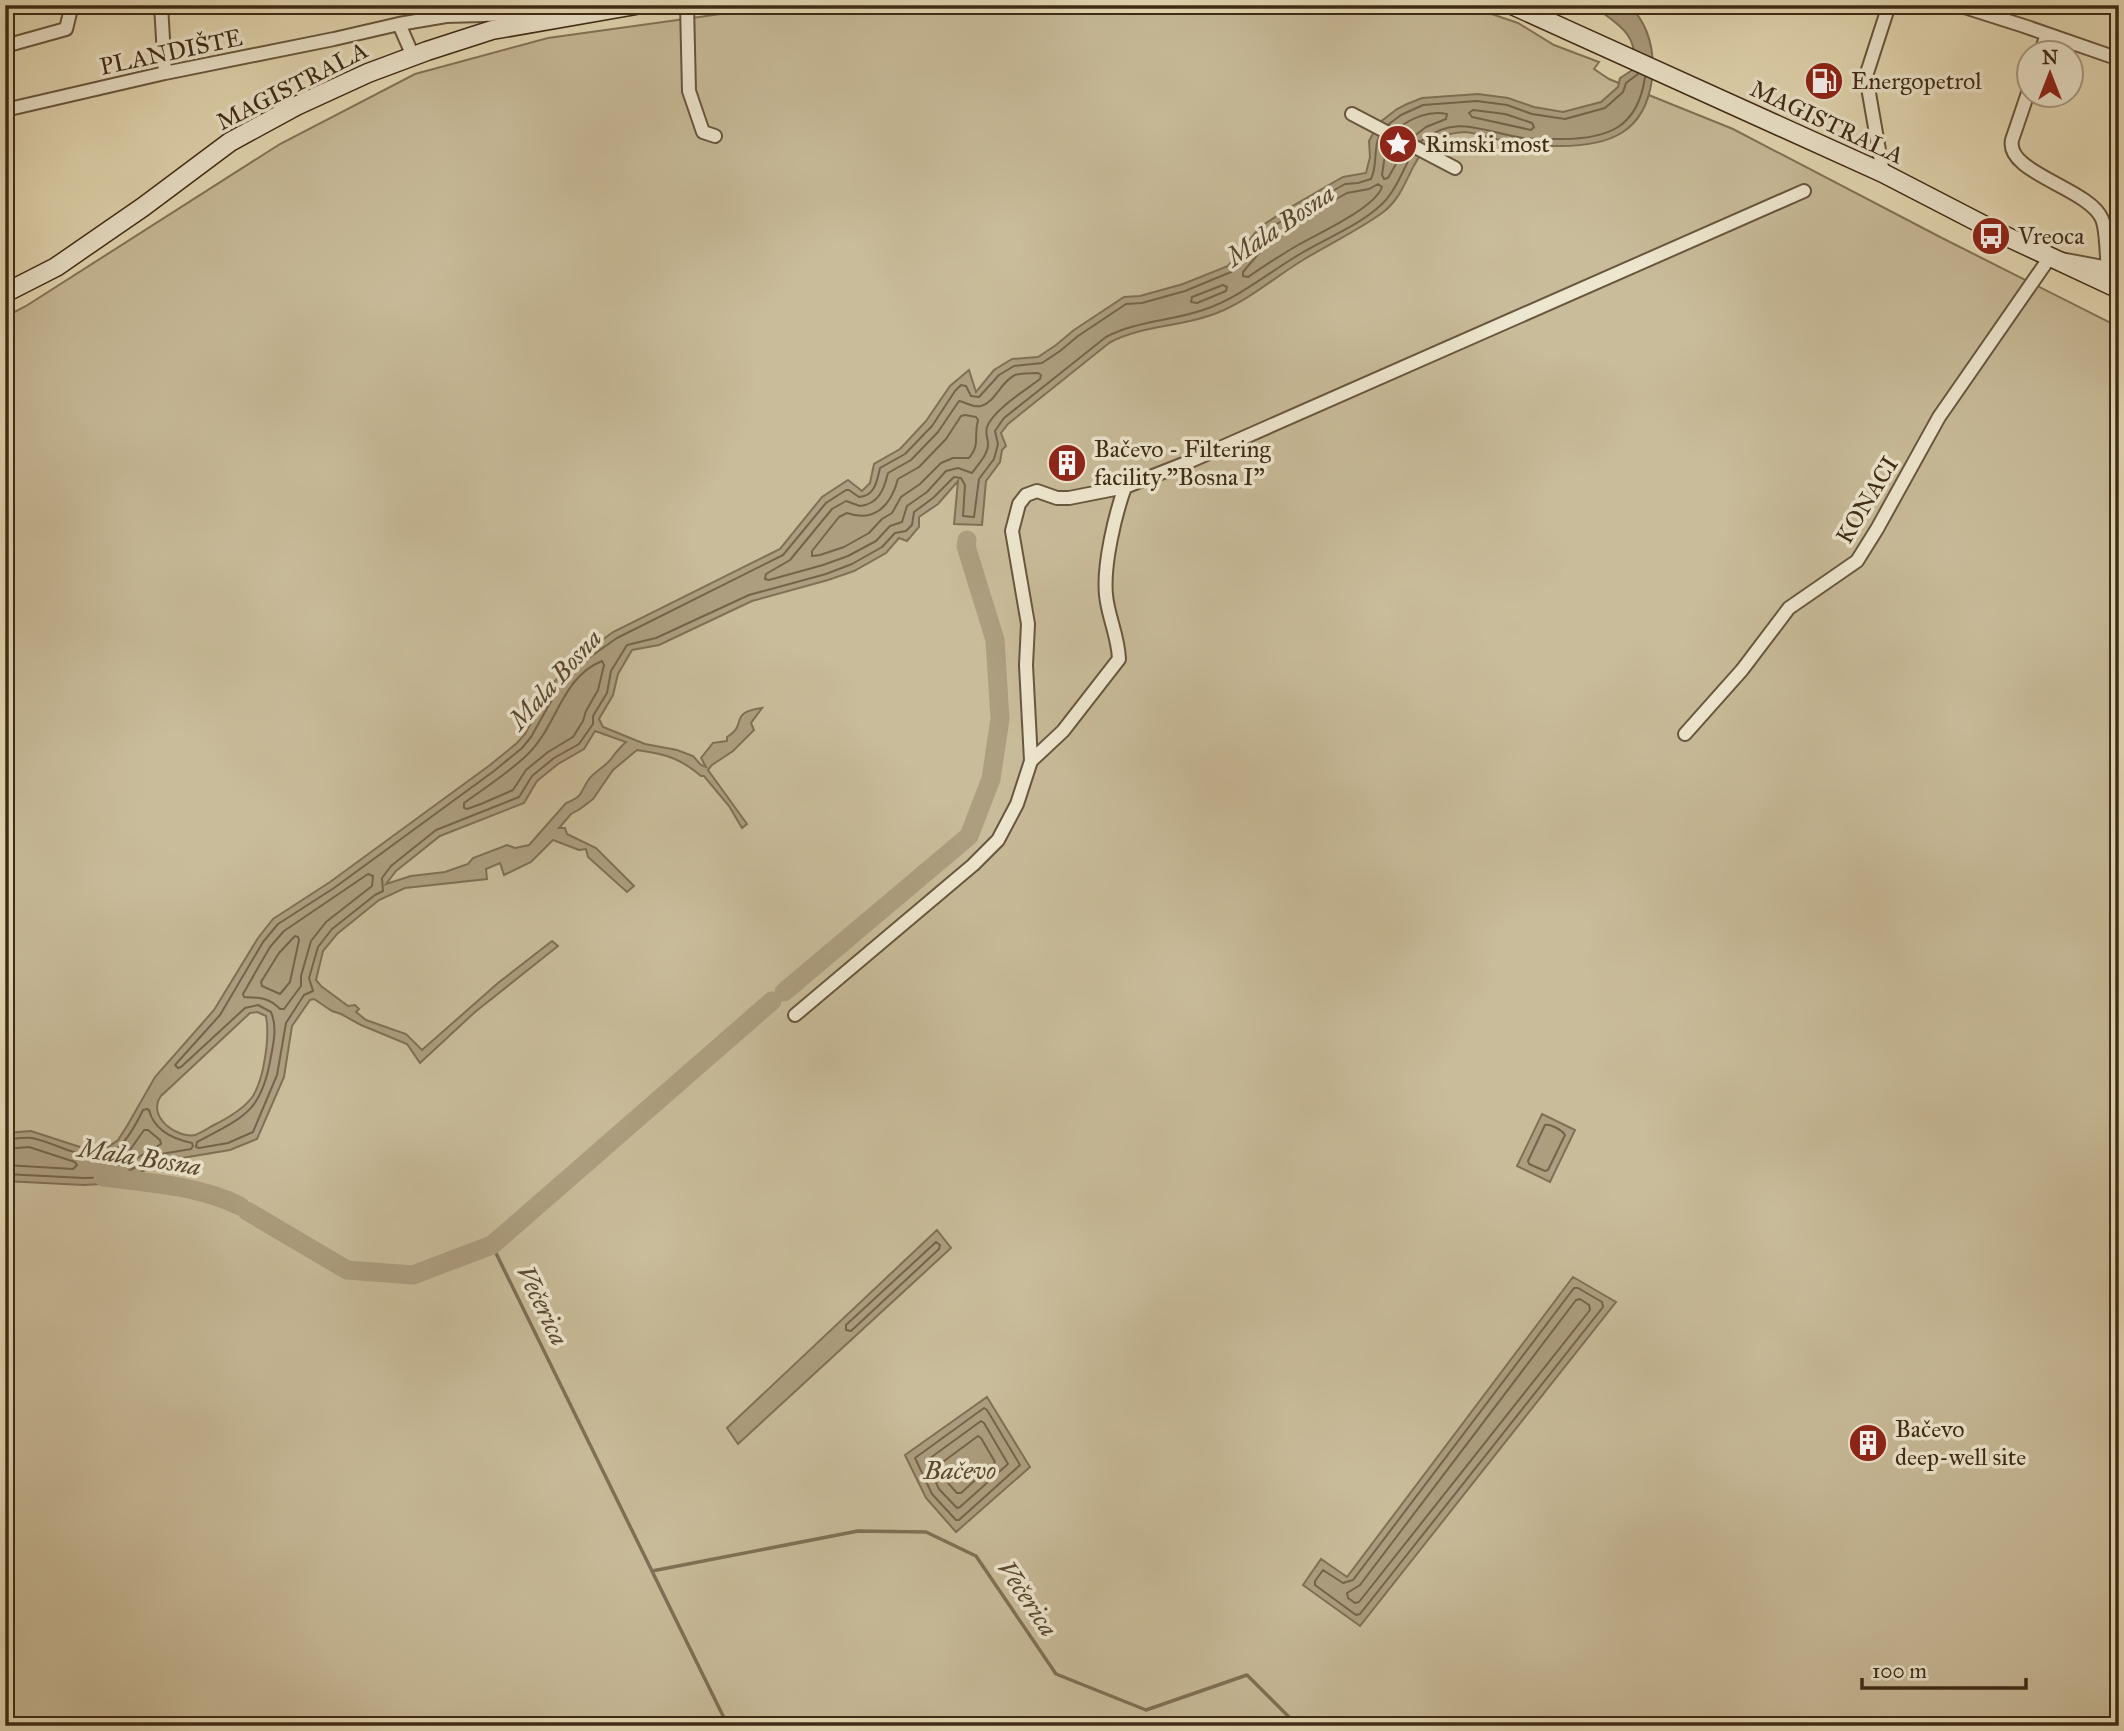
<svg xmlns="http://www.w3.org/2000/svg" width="2124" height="1731" viewBox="0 0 2124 1731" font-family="'IM FELL Great Primer',serif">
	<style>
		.green { fill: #c9bc9a; stroke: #847458; stroke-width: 2 }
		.water { fill: #ac9e7f; stroke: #807055; stroke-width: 2; fill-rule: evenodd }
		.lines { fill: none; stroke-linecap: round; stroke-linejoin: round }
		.shore { stroke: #75644a; stroke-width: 2 }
		.stream { stroke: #807055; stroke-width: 3.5 }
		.river { stroke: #ac9e7f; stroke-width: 19 }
		.minor-casing { stroke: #68573e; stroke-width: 16 }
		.secondary-casing { stroke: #3e2b16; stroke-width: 21 }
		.minor { stroke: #eee7cf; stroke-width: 12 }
		.secondary { stroke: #eee7cf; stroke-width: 18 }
		.labels { text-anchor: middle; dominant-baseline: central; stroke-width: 7; stroke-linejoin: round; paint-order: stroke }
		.street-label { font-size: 24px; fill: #3e2b16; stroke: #eee7cf }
		.poi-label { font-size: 24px; fill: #3e2b16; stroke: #eee7cf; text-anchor: start }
		.water-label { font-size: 26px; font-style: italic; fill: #5a4830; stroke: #eee7cf }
	</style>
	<rect width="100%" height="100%" fill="#e5dab5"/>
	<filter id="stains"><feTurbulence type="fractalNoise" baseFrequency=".00286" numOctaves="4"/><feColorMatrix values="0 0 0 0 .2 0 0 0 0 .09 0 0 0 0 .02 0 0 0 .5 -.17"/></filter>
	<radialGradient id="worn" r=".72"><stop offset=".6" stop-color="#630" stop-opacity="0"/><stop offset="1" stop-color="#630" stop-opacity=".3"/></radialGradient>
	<path class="green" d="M785,5H1465L1518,23L1554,45L1599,62L1594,69L1609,79L1733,129L1942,238L2119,327V1726H5V317L26,306L280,144L415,74L548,38Z"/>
	<path class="water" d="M1592,5H1629C1649,25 1655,51 1652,79C1645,133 1609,146 1560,146C1546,146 1531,147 1517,144C1499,141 1483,134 1465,132C1406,135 1417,188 1382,213C1357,231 1329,244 1303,260C1275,277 1248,301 1217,313C1182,327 1142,325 1109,343L1008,424L1001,433L1006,446L1002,450L1000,462L986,481L982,525L954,524L958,481L938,504L919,517V527L907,541L899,538L886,553L854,571L828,580L752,601L659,645L632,650L618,674L613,695L599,719L603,727L645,744L677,750L693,756L701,765L706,767L701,758L713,743L727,741V737C749,724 727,713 762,708L751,723L754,730L733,751L712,765L708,770L747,824L742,828L729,806L704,776H701C680,758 665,754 637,750L613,770L593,799L580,809L571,814L559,828H565L567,834L596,848L634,886L627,892L588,857L586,849L579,850L553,840L531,862L504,875L500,863L486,869L487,879L405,888L379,900L337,934L323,951L316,980L321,986L348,1006L355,1005L359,1009L356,1012L366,1020L406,1034L422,1050L498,983L552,941L558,946L475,1012L420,1063L407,1044L361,1025L341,1014L332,1011L314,999L310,1000L292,1026L284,1077L257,1139L230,1150L164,1161L119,1183L84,1185L5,1181V1133L31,1131L80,1147L96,1149L108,1147L118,1140L127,1126L155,1077L214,1010L258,938L273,919L330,882L490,765L517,743L525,734L553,683L576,659L613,632L780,549L822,497L848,480L862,491L870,483L874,464L900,449L926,421L950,386L969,370L976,392L994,370L1012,359L1038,357L1056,345L1074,330L1124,297L1140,296L1183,284L1228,266L1260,227L1289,208L1343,177L1366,173L1370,157L1369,141L1379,123L1397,109L1407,104L1422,98L1478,94L1508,98L1534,107L1563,112L1601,102L1618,87L1620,78L1634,69C1639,33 1617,24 1592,5ZM595,731L626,742C619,748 616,752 611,759C605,767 595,771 589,779C580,792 584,796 566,803L529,845L515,848L507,845L473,858L468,864L445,872L411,876L386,884L396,871L440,836L524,803L537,781L558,764L584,749ZM257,1012L266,1016C270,1037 264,1078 253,1096C244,1109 228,1118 214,1125C208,1128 201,1133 195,1135C178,1139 146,1117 161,1096L250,1013Z
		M1542,1114L1575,1130L1550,1182L1517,1166Z
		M937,1230L951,1248L738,1444L727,1428Z
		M1573,1277L1616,1302L1360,1626L1303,1585L1321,1559L1347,1577Z
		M987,1397L1030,1467L956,1532L926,1498L905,1455Z"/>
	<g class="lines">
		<path class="shore" d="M1473,110L1505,114L1532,123L1534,127L1531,130L1472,117L1469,113Z
			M1389,124L1401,115L1423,105L1477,101L1507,105L1532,114L1565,119L1605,108L1623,92L1626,83L1638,74
			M1397,129C1411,118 1430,110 1447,114L1446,119L1426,127L1413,137
			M1379,137C1373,149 1378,165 1371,179L1358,183L1345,184L1292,214L1265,232L1231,272L1185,291L1142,303L1126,304L1078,336L1060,351L1042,363L1014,366L999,375L979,397L971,396L966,386L961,385L955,391L932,426L905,454L880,468C877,481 875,496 859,497L849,490H846L826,503L783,555L617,638L580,664L559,687L531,737L522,748L494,771L334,888L278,924L263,942L220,1015L175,1065L178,1068L181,1067L245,1008L258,1005L271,1012C277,1026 274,1041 271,1056C262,1112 244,1117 197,1142L196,1147L199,1148L228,1143L253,1132L277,1075L286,1023L304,995L313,991L309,978L318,947L332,929L375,895L383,891L382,878L391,866L436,830L519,797L532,776L554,758L579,744L593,724V716L607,693L611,671L627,645L656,638L749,595L826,574L852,564L882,547L895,533L906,531L912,525L914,512L933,498L954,477L961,478L965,485L963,516L974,517L979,479L994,459L998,444L995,431L1004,418L1106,337C1136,321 1171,321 1203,310C1239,298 1268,273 1300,254C1326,238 1359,226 1382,204C1395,192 1403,170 1412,154
			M1387,141L1382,175L1384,179L1388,178L1404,150
			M1421,141C1456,114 1481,131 1518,137C1532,140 1547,139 1561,139C1609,139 1638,127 1645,77
			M1378,184L1382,187C1375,208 1319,233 1298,245C1281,255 1264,266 1248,277L1243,276V272L1271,239L1297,221L1347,193L1369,189Z
			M1223,285L1227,287L1226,291L1197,303L1191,302L1192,297Z
			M1038,373L1041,375L1040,379C1026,390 993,410 987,427C985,434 988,438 988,444C988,455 978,464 972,473L958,468L946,471L927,492L907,506L902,522L890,526L876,541L848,556L823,565L769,580L765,579L766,574L790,560L832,509L846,501L860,506C879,504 884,489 888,473L911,460L938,432L959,401C966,402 972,408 981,406C996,402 1000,382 1015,375C1022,373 1031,373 1038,373Z
			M965,415L976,417L978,420C973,438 981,443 969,458H953L941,463L920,484L901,497L892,513L882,519L869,533L844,547L820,555L812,556V551L839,517L847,513C875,523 891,505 898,479L919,467L946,439L961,416Z
			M602,661L604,665L598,690L586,711L583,721L573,737L548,752L526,770L513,790L481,804L467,809L464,808V803C486,787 510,772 529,753C557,725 562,677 602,661Z
			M368,874L373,876L372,886L326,922L311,941L301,976V986L284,1009H280C269,997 259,998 244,997L243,994L270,947L284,931Z
			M295,936L298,937L299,940L290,982L280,994L262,986L261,982L279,953Z
			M1545,1125C1551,1124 1562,1130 1565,1135L1548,1170L1545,1171L1529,1164L1528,1161Z
			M144,1130H148L160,1140L161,1144L130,1162L118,1165L117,1160L130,1150Z
			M5,1140C14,1139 23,1137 32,1138C47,1141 60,1148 74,1152C113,1166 128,1141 143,1110L147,1109L149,1110C154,1130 173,1139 192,1143L193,1146L191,1149L161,1154L117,1177L84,1178L5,1174
			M5,1149L29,1147L75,1162L77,1165L73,1169L5,1165
			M936,1242L940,1245L939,1249L851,1331L846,1330V1325Z
			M1574,1288H1578L1602,1302L1603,1307L1360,1614L1356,1615L1315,1585V1581L1323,1570L1343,1583L1353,1580Z
			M1580,1299L1589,1305L1590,1310L1359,1602L1355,1603L1348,1598L1347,1593L1360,1585L1576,1300Z
			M984,1408L987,1410L1020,1465L959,1520H956L932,1494L915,1458Z
			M981,1421L984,1423L1008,1464L960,1507L957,1508L939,1489L926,1461Z
			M978,1436L981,1438L995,1462L961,1493H957L948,1483L940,1464Z"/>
		<path class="stream" d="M492,1245L728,1726
			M652,1571L858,1531L926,1532L976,1556L1056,1674L1146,1710L1247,1675L1298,1726"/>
		<path class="river" d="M784,992L969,836L991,779L1000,719L995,640L966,546L967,540
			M103,1177C149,1183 197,1185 240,1206
			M247,1211L347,1270L413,1275L492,1245L772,1001"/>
		<g class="minor-casing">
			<path id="minor" d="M161,5L165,73
				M687,5L689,91L703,132L715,136
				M1958,5L2024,26L2119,59
				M399,24L413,56
				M5,46L66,29L72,5
				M2041,52L2047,34
				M2030,87L2012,140C2005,173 2089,188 2102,219C2107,231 2106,254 2108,268
				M5,110L165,73L334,39L399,24L446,16L555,13
				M1352,114L1455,168
				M1883,173L1866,76L1889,5
				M1685,734L1742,670L1789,608L1857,561L1877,529L1939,417L2050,257L2119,270
				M1031,761L1063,731L1119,659C1118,635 1108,617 1106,595C1103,565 1115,515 1125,487
				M795,1015L973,865L998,840L1017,804L1031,761L1026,665L1028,624L1012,531L1019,504L1026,495L1037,491L1057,498H1069L1125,487L1186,463L1804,191"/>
		</g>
		<g class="secondary-casing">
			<path id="secondary" d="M1512,5L1883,173L1999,233L2119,289
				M5,293L56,267L143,207L230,142L296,106L368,73L427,51L492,30L636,5"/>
		</g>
		<use href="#minor" class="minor"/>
		<use href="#secondary" class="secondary"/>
	</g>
	<defs>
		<g id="fuel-disc" transform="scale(2.0125)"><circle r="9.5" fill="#8f2418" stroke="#eee7cf"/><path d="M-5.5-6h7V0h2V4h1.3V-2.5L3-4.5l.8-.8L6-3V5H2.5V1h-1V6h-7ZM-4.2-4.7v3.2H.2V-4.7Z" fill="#fff"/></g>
		<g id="sight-disc" transform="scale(2.0125)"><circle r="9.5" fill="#8f2418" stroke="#eee7cf"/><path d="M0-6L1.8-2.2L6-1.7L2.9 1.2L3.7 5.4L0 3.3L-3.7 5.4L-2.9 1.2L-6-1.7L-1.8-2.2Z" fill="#fff"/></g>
		<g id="bus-disc" transform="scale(2.0125)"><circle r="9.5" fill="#8f2418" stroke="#eee7cf"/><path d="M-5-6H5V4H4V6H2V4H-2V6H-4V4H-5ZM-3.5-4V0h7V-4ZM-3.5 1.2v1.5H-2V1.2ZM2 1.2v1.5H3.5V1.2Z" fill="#fff"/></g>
		<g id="building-disc" transform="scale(2.0125)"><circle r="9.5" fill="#8f2418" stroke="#eee7cf"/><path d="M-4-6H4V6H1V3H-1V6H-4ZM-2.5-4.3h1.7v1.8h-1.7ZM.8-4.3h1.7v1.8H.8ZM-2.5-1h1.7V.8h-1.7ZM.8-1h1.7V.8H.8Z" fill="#fff"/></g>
	</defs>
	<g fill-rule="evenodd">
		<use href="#fuel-disc" x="1824" y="81"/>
		<use href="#sight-disc" x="1398" y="144"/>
		<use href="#bus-disc" x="1991" y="236"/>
		<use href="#building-disc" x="1067" y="463"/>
		<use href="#building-disc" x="1868" y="1443"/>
	</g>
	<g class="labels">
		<g class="street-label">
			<text transform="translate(171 52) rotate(-12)">PLANDIŠTE</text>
			<text transform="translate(292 86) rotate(-27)">MAGISTRALA</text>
			<text transform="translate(1827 122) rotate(25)">MAGISTRALA</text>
			<text transform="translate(1867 500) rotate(-59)">KONACI</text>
		</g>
		<g class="poi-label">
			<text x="1851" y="81">Energopetrol</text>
			<text x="1425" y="144">Rimski most</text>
			<text x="2018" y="236">Vreoca</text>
			<text x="1094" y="449">Bačevo - Filtering<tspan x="1094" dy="28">facility "Bosna I"</tspan></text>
			<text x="1895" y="1429">Bačevo<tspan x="1895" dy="28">deep-well site</tspan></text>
		</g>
		<g class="water-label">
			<text transform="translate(1280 225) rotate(-34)">Mala Bosna</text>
			<text transform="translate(555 679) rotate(-48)">Mala Bosna</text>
			<text transform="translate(140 1157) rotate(9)">Mala Bosna</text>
			<text transform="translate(543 1305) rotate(64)">Večerica</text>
			<text x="960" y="1470">Bačevo</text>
			<text transform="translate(1028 1598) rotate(56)">Večerica</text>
		</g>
	</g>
	<rect width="2124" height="1731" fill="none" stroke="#e5dab5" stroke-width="28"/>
	<rect x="7" y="7" width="2110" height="1717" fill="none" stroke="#3e2b16" stroke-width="3.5"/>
	<rect x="14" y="14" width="2096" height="1703" fill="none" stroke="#3e2b16" stroke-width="2"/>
	<g transform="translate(2050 74)"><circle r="33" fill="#eee7cf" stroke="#a89c85" stroke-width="2"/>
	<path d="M0-5L12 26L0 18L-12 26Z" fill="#8f2418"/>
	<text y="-10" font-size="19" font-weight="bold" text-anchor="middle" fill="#3e2b16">N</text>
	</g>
	<path d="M1862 1678v10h164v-10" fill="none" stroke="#3e2b16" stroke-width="3.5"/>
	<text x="1872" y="1678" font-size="21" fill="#3e2b16" stroke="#eee7cf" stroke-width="5" paint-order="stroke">100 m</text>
	<rect width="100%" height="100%" filter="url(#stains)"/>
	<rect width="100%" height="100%" fill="url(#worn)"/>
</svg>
